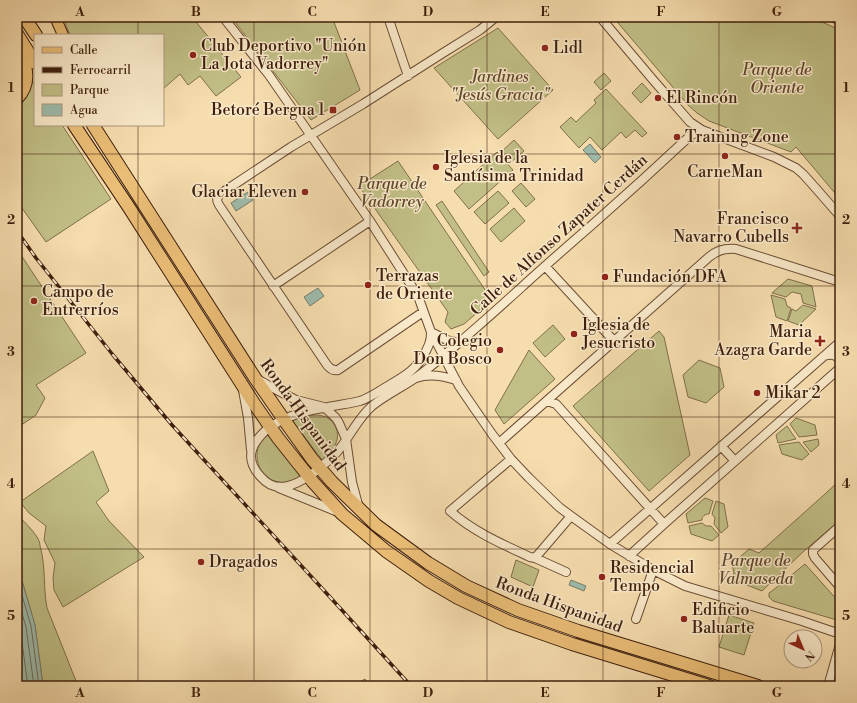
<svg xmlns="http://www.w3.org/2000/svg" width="857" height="703" viewBox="0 0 857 703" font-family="'Libre Bodoni',serif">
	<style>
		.green { fill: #c1bf86; stroke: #806f4a }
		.water { fill: #9dbcac; stroke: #777d6c }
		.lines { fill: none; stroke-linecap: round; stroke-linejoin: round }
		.shore { stroke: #6e6e5c; stroke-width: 1 }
		.minor-casing { stroke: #6c4e35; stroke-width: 10 }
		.major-casing { stroke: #3e1f0d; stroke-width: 12 }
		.highway-casing { stroke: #3e1f0d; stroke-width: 14 }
		.minor { stroke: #f9e9ca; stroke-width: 8 }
		.major { stroke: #ebbe77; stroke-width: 10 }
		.highway { stroke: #ebbe77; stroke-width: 12 }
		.rail-casing { stroke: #3e1f0d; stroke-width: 3.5 }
		.rail { stroke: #f9e9ca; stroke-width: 2; stroke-dasharray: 6; stroke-linecap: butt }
		.grid { fill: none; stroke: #3e1f0d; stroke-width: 1; stroke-opacity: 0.55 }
		.poi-dot { fill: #8f2418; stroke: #f9e9ca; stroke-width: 1.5 }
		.labels { text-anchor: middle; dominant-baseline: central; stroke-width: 3; stroke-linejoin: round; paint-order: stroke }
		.poi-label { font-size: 16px; fill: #3e1f0d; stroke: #f9e9ca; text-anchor: start }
		.park-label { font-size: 16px; font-style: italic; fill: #5f472b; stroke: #f9e9ca }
		.street-label { font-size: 16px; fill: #3e1f0d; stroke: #f9e9ca }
		.neatline { fill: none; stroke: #3e1f0d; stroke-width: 1.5 }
		.grid-label { font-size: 13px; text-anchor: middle; font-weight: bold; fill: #3e1f0d }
	</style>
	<rect width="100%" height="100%" fill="#f6ddae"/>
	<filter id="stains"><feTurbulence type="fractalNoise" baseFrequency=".005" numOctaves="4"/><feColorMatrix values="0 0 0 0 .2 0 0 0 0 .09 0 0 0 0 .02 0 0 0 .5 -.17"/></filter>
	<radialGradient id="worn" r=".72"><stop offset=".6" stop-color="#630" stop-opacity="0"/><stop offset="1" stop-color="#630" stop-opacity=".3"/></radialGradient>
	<path class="green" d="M63,17H192L241,77L216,96L200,76L188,85L180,74L163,89V35H70Z
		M231,17H332L360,90L311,120Z
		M613,17H811L840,30V199L796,147L791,152L709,121L697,113L688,105Z
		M498,28L553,90L498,139L434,68Z
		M17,58L35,85V125H62L111,199L46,242L17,201Z
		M604,73L611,81L601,90L594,82Z
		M642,83L651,93L641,103L632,93Z
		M606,89L647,133L642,137L635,130L626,138L621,132L602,150L590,137L579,148L560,127L571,117L576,122L596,103L594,100Z
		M514,140L524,151L509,164L500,153Z
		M497,152L513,170L469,209L454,191Z
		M398,161L492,300L464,324L451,329L445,322L448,312L359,186Z
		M521,183L535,199L526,207L512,191Z
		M498,191L509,203L485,224L474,212Z
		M442,201L489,272L484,276L436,205Z
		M514,208L525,221L501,242L490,229Z
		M17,249L86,353L36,385L45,398L36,415L17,428Z
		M788,279L812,286L816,307L803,303L801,294L792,292L786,297L772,293Z
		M771,295L785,299L787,306L791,308L787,321L776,317Z
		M803,305L816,309L799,325L788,321L792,309L796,311Z
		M553,325L565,339L545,357L533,343Z
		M659,331L664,337L690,455L649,491L573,406Z
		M529,350L555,379L504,424L495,410Z
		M699,360L720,368L724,387L706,403L688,397L683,375Z
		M314,415C323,415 329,417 334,424C343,438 333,451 323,461L292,421L298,418Z
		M796,418L815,425L817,435L799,437L790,424Z
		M787,426L796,439L778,443L776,435Z
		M269,434L301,476C294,480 286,484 278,482C259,478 251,455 262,440C264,438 267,436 269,434Z
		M818,439L819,445L811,452L803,442Z
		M799,442L809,454L802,460L782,454L779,445Z
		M93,451L109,491L96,502L109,521L144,557L63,607L54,590L53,578L55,563L44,540L46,526L29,513L20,502Z
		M840,480V520L804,551L762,591L732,579L734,573L732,564L749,549L759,553L825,494Z
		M705,498L713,501L709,514C705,514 702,516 702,520L688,523L686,514Z
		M716,501L724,504L728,527L721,533L714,524L715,518L712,514Z
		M17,514C24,522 32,529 37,537C39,540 40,543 40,546C46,566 43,587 47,608L78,686H43L35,625L20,574L17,567Z
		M702,523L706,526H711L719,535L712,541L691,534L689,526Z
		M516,560L539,570L533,587L511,577Z
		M805,564L840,603V621L773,601L769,597V593L772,591Z
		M729,615L754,623L744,655L719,647Z
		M365,679L371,686H352Z"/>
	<path class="water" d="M590,144L601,157L595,163L583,150Z
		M248,192L253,200L236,211L231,203Z
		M318,288L324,296L310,306L304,297Z
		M17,567L20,574L35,625L43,686H17Z
		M571,580L586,586L584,591L569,585Z"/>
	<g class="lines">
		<path class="shore" d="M17,578L31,626L39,686
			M17,596L26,627L34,686
			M17,617L20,628L28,686"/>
		<g class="minor-casing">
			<path id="minor" d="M223,17L269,75L370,221L418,296L431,332L459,386L474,408L492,434L511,459L529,478L559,507L571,516L610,544L653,570L685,586L802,621L840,634
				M388,17L408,76
				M600,17L654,81L690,122L702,130L774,157L796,168L803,174L812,184L840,216
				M545,266L614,341
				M273,286L370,221
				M423,312L338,370C333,371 330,369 327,365L219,205C216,200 217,198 220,194L291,147L363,104L443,53L480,30L496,17
				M431,332L447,340L459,343
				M431,333C431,341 429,345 425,353C417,370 401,378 386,387C378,392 369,398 360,401C348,404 336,405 323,408C303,411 283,417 266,430C260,436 254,442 252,450C249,460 254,470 261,477C276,495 296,485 312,474C321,467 330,460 337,452C350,437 357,419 372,406C387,394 405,386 421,374C457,346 491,315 524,285C547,264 570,244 593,224C626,195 659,165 691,135L702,130
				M824,356C831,354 836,354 840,360
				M416,378C429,373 444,376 456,380
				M259,380L273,388L296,400L324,407L336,418L339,423L346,439L352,482L359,508
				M243,390L248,418L251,450
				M547,401L556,404L664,524
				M499,443L709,257C717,250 725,248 736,249L840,282
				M721,446L735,461
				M511,459L450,511C474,532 502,544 530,557L535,558L566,572
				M279,488L338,512
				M840,526L813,550V554L815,558L840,587
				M610,544L840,342
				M629,556L664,524L840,368
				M535,558L571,516
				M636,619L653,570
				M828,686L840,644"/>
		</g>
		<g class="major-casing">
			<path id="major" d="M55,17L63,35
				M834,17L840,19
				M17,100C36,81 24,61 19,40"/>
		</g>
		<g class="highway-casing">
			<path id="highway" d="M24,17L36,35
				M17,34L35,63
				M74,125L128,206L255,405L278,438L313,482L342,514L386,551L429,581L458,598L509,622L572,644L709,686
				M93,125L255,378L287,424L312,459L332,482L376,525L428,563L466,586L518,610L578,631L758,686"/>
		</g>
		<use href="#minor" class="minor"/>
		<use href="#major" class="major"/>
		<use href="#highway" class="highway"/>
		<g class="rail-casing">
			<path id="rail" d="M17,231L36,258L113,355L172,425L319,585L411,686"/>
		</g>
		<use href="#rail" class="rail"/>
	</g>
	<path class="grid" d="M138,17V35M254,17V686M370,17V686M487,17V686M603,17V686M719,17V686M138,125V686M17,154H840M17,286H840M17,417H840M17,549H840"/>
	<g class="poi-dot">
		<circle cx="545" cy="48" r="4"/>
		<circle cx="193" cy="55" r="4"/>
		<circle cx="658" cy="98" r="4"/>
		<rect x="329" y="106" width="8" height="8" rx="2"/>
		<circle cx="677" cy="137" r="4"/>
		<circle cx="725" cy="156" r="4"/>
		<circle cx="436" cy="167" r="4"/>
		<circle cx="305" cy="192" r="4"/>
		<path d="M795 222h4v4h4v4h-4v4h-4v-4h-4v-4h4z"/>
		<circle cx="605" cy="277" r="4"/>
		<circle cx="368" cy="285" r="4"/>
		<circle cx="34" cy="301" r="4"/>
		<circle cx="574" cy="334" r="4"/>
		<path d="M818 335h4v4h4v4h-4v4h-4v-4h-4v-4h4z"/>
		<circle cx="500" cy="350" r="4"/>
		<circle cx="757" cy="393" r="4"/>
		<circle cx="201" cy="562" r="4"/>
		<circle cx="602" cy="577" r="4"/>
		<circle cx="684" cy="619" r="4"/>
	</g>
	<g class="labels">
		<g class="poi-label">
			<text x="201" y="46">Club Deportivo "Unión<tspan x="201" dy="18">La Jota Vadorrey"</tspan></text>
			<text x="553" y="48">Lidl</text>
			<text x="666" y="98">El Rincón</text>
			<text x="325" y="110" text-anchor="end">Betoré Bergua 1</text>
			<text x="685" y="137">Training Zone</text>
			<text x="444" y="158">Iglesia de la<tspan x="444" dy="18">Santísima Trinidad</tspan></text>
			<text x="725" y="172" text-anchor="middle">CarneMan</text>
			<text x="297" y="192" text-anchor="end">Glaciar Eleven</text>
			<text x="789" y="219" text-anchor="end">Francisco<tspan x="789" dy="18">Navarro Cubells</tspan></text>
			<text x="376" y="276">Terrazas<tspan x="376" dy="18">de Oriente</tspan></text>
			<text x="613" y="277">Fundación DFA</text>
			<text x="42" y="292">Campo de<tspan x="42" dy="18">Entrerríos</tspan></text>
			<text x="582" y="325">Iglesia de<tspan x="582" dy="18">Jesucristo</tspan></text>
			<text x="812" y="332" text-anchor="end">Maria<tspan x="812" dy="18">Azagra Garde</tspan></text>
			<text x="492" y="341" text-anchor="end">Colegio<tspan x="492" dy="18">Don Bosco</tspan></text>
			<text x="765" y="393">Mikar 2</text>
			<text x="209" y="562">Dragados</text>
			<text x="610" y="568">Residencial<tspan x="610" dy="18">Tempo</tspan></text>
			<text x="692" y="610">Edificio<tspan x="692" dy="18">Baluarte</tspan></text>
		</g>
		<g class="park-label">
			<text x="777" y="70">Parque de<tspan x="777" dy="18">Oriente</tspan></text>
			<text x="500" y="77">Jardines<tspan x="500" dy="18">"Jesús Gracia"</tspan></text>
			<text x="392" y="184">Parque de<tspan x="392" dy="18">Vadorrey</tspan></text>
			<text x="756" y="561">Parque de<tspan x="756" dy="18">Valmaseda</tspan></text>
		</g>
		<g class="street-label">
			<text transform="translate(559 235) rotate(-42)">Calle de Alfonso Zapater Cerdán</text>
			<text transform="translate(303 415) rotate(54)">Ronda Hispanidad</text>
			<text transform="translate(559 605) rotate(20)">Ronda Hispanidad</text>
		</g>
	</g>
	<rect width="857" height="703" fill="none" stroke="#f6ddae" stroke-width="44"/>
	<rect x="34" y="34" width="130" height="92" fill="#f9e9ca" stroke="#ae987e"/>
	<rect x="42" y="47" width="20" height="6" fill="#ebbe77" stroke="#ae987e"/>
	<text x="70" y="54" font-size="12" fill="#3e1f0d">Calle</text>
	<rect x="42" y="67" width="20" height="6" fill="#3e1f0d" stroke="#ae987e"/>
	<text x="70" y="74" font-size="12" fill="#3e1f0d">Ferrocarril</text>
	<rect x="42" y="84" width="20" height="12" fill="#c1bf86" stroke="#ae987e"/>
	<text x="70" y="94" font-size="12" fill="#3e1f0d">Parque</text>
	<rect x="42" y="104" width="20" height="12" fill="#9dbcac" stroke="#ae987e"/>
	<text x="70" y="114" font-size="12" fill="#3e1f0d">Agua</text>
	<g transform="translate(803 649) rotate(136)"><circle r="19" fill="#f9e9ca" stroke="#ae987e"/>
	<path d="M0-3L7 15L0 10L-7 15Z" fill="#8f2418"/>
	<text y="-6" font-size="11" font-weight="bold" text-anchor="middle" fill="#3e1f0d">N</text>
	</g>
	<rect x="22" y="22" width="813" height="659" class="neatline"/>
	<g class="grid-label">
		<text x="80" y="16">A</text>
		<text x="196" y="16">B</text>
		<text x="312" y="16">C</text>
		<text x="428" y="16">D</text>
		<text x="545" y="16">E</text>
		<text x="661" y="16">F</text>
		<text x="777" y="16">G</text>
		<text x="11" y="92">1</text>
		<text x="846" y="92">1</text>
		<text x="11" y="224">2</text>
		<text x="846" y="224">2</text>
		<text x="11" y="356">3</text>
		<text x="846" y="356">3</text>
		<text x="11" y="488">4</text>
		<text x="846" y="488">4</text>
		<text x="11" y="620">5</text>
		<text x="846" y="620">5</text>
		<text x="80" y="697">A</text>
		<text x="196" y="697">B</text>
		<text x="312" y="697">C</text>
		<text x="428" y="697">D</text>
		<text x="545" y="697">E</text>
		<text x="661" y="697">F</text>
		<text x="777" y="697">G</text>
	</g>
	<rect width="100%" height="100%" filter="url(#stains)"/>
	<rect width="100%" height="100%" fill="url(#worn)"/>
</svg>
